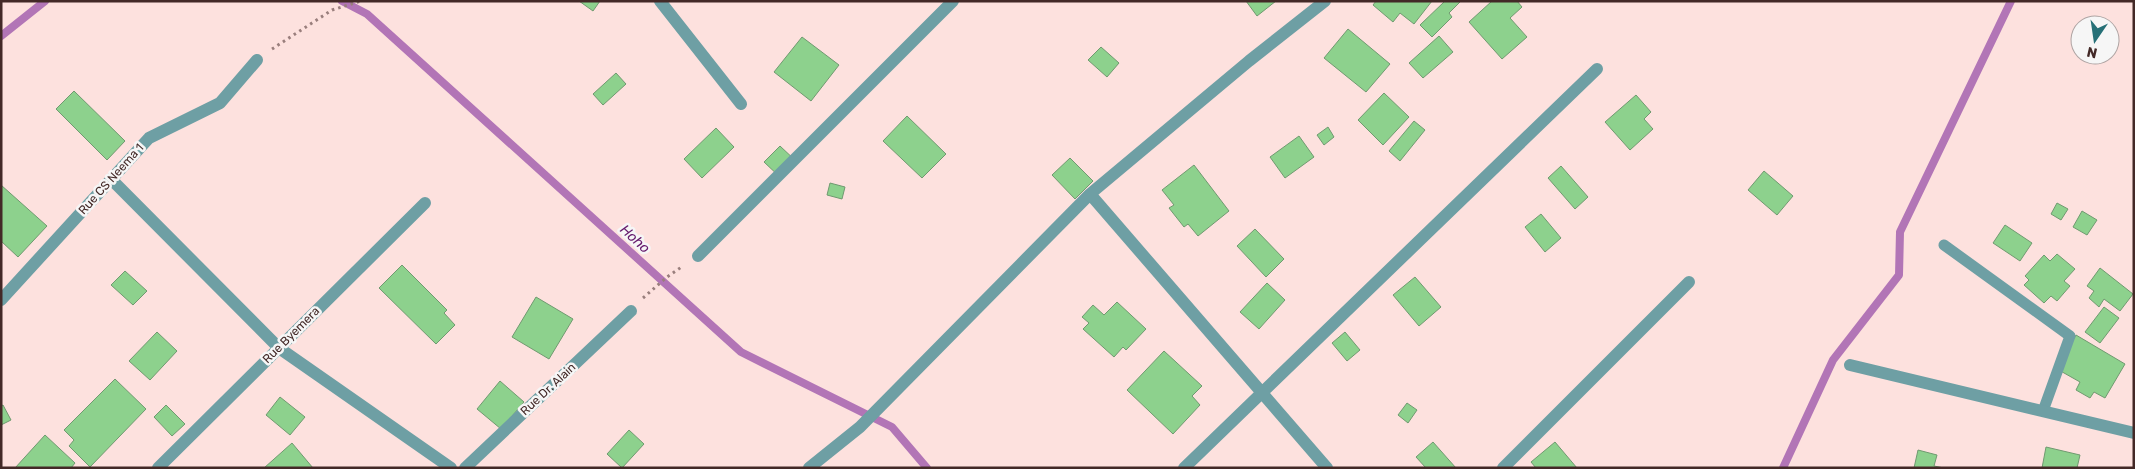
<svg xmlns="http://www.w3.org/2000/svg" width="2135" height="469" viewBox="0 0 2135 469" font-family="Rubik,sans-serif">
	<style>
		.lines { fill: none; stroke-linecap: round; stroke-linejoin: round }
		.stream { stroke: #b275b6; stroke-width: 8 }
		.building { fill: #8dd18d; stroke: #709a70 }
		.path { stroke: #997e7c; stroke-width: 3; stroke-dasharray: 2.5 4; stroke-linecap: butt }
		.lane { stroke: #6e9fa4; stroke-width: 11 }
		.street { stroke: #6e9fa4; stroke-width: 12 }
		.labels { text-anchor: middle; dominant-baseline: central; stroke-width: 5; stroke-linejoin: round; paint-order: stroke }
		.street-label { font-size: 12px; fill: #432927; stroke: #f6f6f6 }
		.water-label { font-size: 14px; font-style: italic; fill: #651a6c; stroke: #f6f6f6 }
	</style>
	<rect width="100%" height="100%" fill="#fde1de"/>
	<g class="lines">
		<path class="stream" d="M342,1L367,14L741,352L892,427L927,468
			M1,36L45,1
			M1783,468L1833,360L1899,275L1900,232L2011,1"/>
	</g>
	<path class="building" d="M579,1H600L593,11Z
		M1246,1H1276L1257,16Z
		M1376,1H1432L1414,24L1400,13L1393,22L1373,5Z
		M1445,1H1461L1449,13L1452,17L1432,37L1420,25Z
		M1492,1H1517L1522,7L1510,18L1527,37L1502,59L1469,22Z
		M1348,29L1390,64L1366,92L1324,58Z
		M1439,36L1453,52L1423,78L1409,63Z
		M802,37L839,65L811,101L774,72Z
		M1101,47L1119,63L1107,77L1088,60Z
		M616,73L626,84L603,105L593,94Z
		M74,91L125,141L107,160L56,109Z
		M1384,93L1409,117L1383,145L1358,120Z
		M1636,95L1651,112L1644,119L1653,129L1630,150L1605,122Z
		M907,116L946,154L922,178L883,141Z
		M1414,121L1425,130L1400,161L1389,151Z
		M1328,127L1334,137L1324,145L1317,135Z
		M716,128L734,147L702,178L684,159Z
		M1299,136L1314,157L1285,178L1270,157Z
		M780,146L797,162L781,178L764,162Z
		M1070,158L1093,181L1075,199L1052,175Z
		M1194,165L1229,211L1198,236L1188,224L1184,227L1169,208L1174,205L1162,190Z
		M1561,166L1588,197L1575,209L1548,178Z
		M1764,171L1793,196L1777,215L1748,190Z
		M830,183L845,187L842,199L827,195Z
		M1,185L47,226L18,257L1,241Z
		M2057,203L2068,209L2061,220L2051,214Z
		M2082,211L2097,220L2087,235L2073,227Z
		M1541,214L1561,238L1545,252L1525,227Z
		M2005,225L2032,243L2020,261L1993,243Z
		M1255,229L1284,259L1266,277L1237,246Z
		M2057,254L2075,269L2064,281L2070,286L2057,301L2051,296L2044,303L2024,285L2029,280L2025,276L2044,255L2050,261Z
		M402,265L447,310L444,313L455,325L436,344L379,288Z
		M2100,268L2133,294L2120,311L2104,299L2099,307L2089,298L2094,291L2087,286Z
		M125,271L147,291L133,305L111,285Z
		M1415,277L1441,307L1419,326L1393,295Z
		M1267,283L1285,300L1259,329L1240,312Z
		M536,297L573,319L549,359L512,337Z
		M1117,302L1146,329L1126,350L1123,347L1114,357L1083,329L1089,323L1082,317L1093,305L1104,315Z
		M2104,307L2119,318L2100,343L2085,332Z
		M157,332L177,351L150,380L129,361Z
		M1345,332L1360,350L1347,361L1332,343Z
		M2076,335L2125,364L2105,398L2094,392L2090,398L2076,390L2080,382L2057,369Z
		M1164,351L1202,386L1192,396L1200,405L1173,434L1127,390Z
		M115,379L146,409L90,467L69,446L74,440L64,430Z
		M500,381L524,402L501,429L477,409Z
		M280,397L305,417L290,435L266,415Z
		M1407,403L1417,410L1408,423L1398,415Z
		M3,405L11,420L1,425V406Z
		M166,405L185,424L172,436L154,417Z
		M629,430L644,444L622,468L607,454Z
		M45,435L75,463L71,468H15Z
		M1433,442L1456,468H1426L1416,457Z
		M1555,442L1577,468H1536L1531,462Z
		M292,443L313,468H264Z
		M2046,447L2080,455L2077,468H2042Z
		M1918,450L1937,455L1934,466L1944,468H1914Z"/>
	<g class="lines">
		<path class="path" d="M272,49L332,10L361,1
			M643,298L667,277L683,266"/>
		<path class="lane" d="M1944,245L2070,336L2043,411"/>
		<path class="street" d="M660,1L741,104
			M111,179L279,348L451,468
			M1090,194L1327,468
			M698,256L953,1
			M1,300L149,138L220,103L257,60
			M1850,365L2134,433
			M158,468L425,203
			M465,468L631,311
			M809,468L860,427L1090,194L1249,61L1325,1
			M1184,468L1597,69
			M1503,468L1689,282"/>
	</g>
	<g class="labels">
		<g class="street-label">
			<text transform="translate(111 179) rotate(-48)">Rue CS Neema 1</text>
			<text transform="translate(291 335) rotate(-45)">Rue Byemera</text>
			<text transform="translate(548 389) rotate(-43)">Rue Dr. Alain</text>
		</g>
		<g class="water-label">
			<text transform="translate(635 239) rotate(42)">Hoho</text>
		</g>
	</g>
	<rect width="2135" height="469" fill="none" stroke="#432927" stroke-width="5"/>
	<g transform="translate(2095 40) rotate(193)"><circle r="24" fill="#f6f6f6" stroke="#aea4a3"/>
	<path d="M0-4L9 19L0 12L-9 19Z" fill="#267077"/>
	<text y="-8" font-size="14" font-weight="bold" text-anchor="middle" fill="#432927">N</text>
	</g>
</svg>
